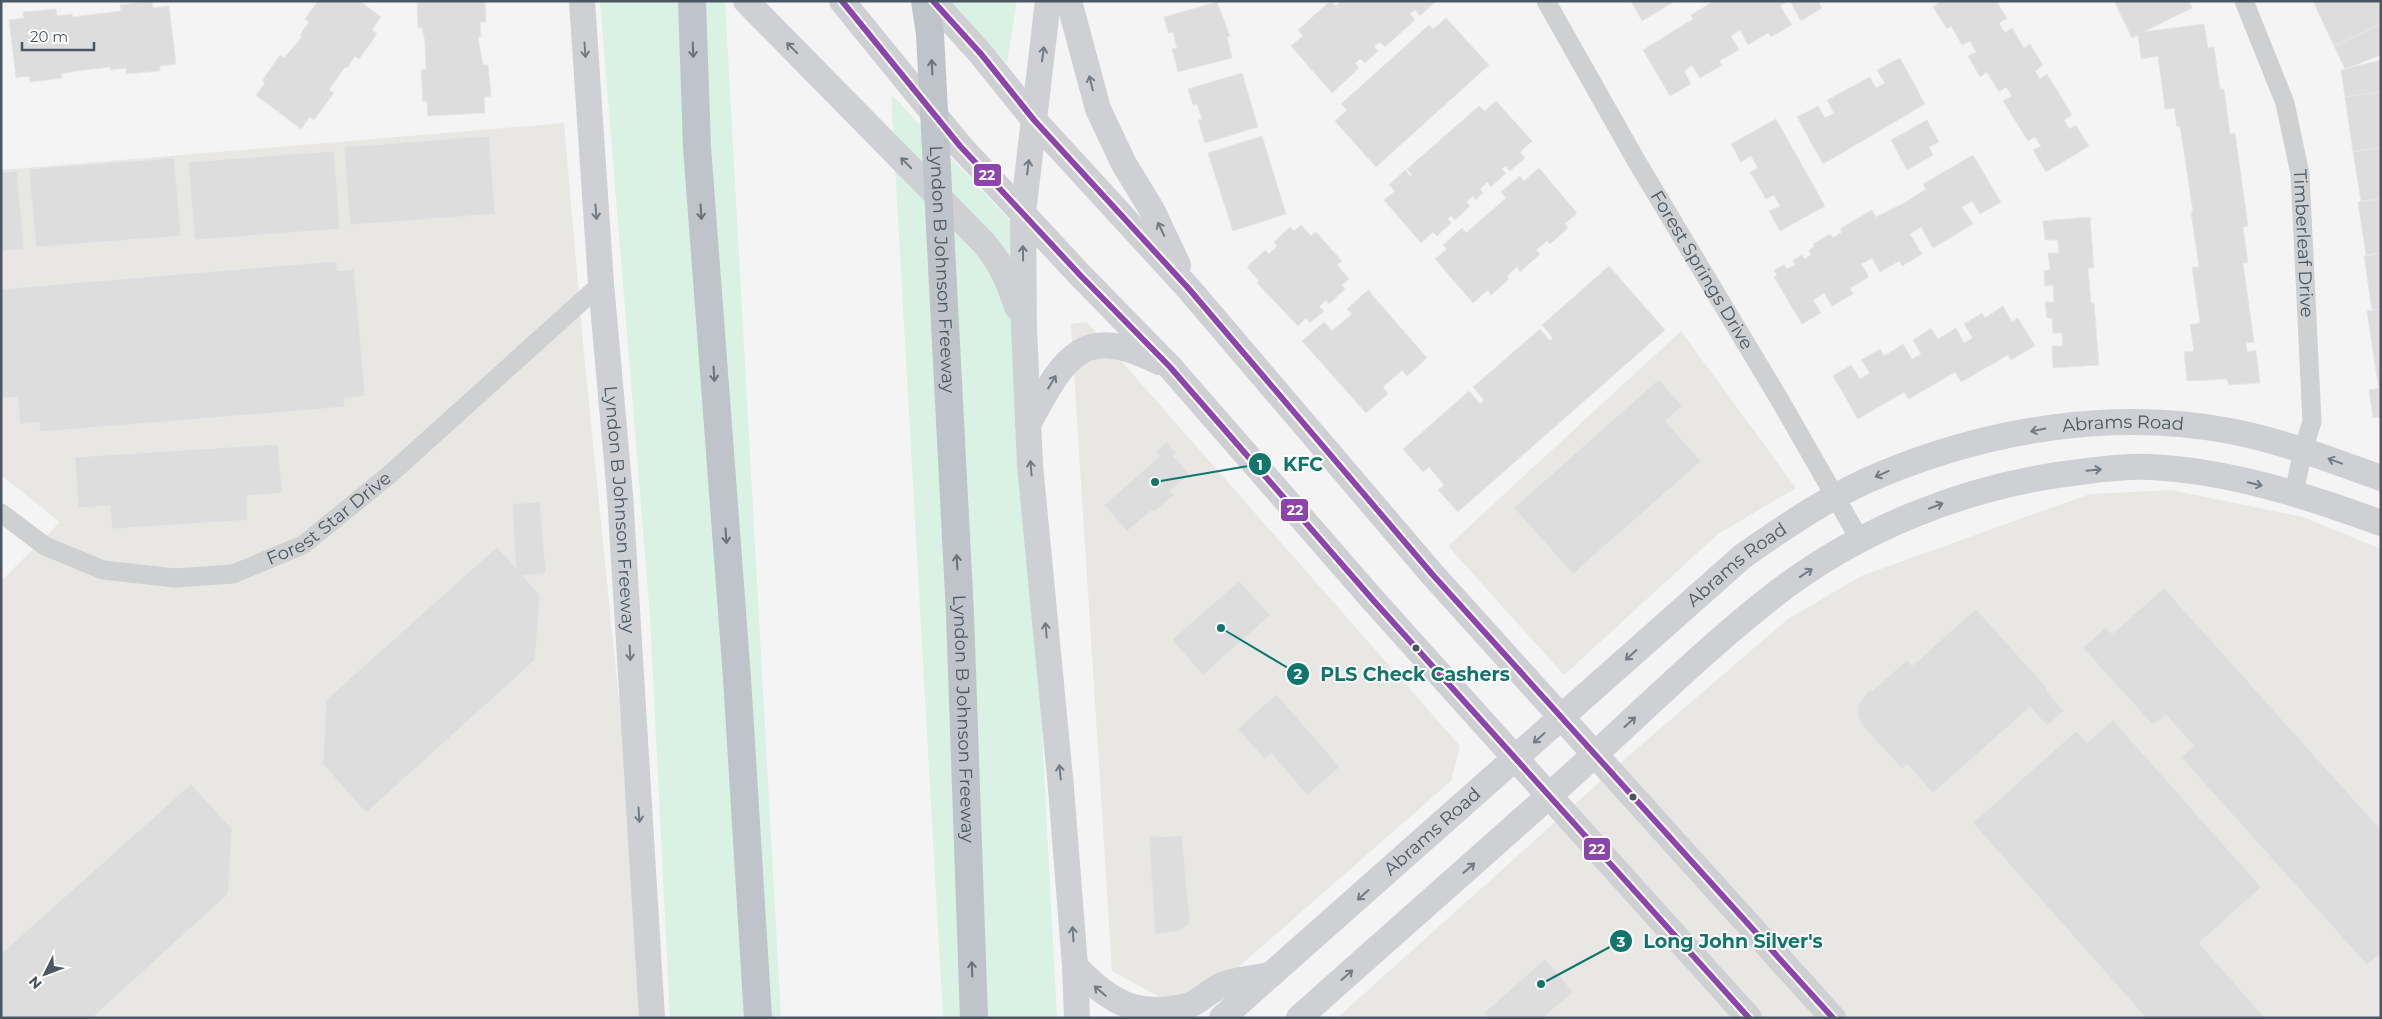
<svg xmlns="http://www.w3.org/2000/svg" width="2382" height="1019" viewBox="0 0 2382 1019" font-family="Montserrat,sans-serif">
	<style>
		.commercial { fill: #e8e7e3 }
		.green { fill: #d9f2e3 }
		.building { fill: #ddddde; stroke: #e5e6e7 }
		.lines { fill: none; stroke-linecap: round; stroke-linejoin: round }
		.minor { stroke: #ced0d2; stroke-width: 19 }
		.secondary { stroke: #ced0d4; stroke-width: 26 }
		.motorway { stroke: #bec4c9; stroke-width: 28 }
		.bus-1-casing { stroke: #fff; stroke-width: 10 }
		.bus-1 { stroke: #8e44ad; stroke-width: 6 }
		.oneway { stroke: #727b84 }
		.oneway2 { stroke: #67727b }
		.bus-dot { fill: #4a5661; stroke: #fff; stroke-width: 2 }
		.labels { text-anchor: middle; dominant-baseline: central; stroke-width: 4; stroke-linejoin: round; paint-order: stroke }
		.street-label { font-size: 18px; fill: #4a5661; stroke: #fff }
		.leader { fill: none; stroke: #0f766e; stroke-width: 2 }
		.callout-dot { fill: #0f766e; stroke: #fff; stroke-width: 2 }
		.mark-label { font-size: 15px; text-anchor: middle; font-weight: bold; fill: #fff }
		.callout-label { font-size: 19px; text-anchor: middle; font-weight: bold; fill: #0f766e; stroke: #fff; stroke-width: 4; stroke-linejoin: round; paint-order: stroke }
		.line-badge { stroke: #fff; stroke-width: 2 }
		.badge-label { font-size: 14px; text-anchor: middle; font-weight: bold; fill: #fff }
	</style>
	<rect width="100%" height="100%" fill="#f4f4f4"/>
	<path class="commercial" d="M564,123L584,354L651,1018H1V581L60,522L1,475V170Z
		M1087,322L1460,746L1451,781L1187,1012L1112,971L1071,324Z
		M1681,331L1796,488L1718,534L1564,675L1448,546Z
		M2171,490L2303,517L2381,549V1018H1337L1633,752L1788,619L1861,576L2090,494Z"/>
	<path class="green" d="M600,1H725L781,1018H670L650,617Z
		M950,1H1017L1007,63Z
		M891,94L1015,226L1057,1018H943Z"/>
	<path class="building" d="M152,1L153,8L169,6L176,64L160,66V71L126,74V68L111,70L110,67L76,71L61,74L62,78L30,82L29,76L16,78L9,20L24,18L23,12L56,9L57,16L72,14L73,17L121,11L120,5Z
		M318,1H360L381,17L372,30L377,34L359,59L355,56L347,68L345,67L329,90L334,93L314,120L310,117L301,129L256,95L265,83L262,81L280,55L284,58L302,37L300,35L309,22L305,19Z
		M417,1H485L486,22H480L481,37H478L483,65H488L491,96L484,97L485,113L428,116L427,101L423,102L421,70L426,69L425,42L422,28H418Z
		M1330,1L1336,6L1341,1H1436L1420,16L1415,10L1410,14L1415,20L1385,47L1380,42L1374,46L1378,51L1365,63L1360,59L1355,63L1359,68L1332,93L1291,46L1303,36L1298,30Z
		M1631,1H1675L1642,21Z
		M1714,1H1788L1780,6L1792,25L1771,37L1768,33L1748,45L1740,30L1731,36L1739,50L1719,61L1722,65L1700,78L1692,65L1684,71L1691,84L1670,96L1643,50L1693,19L1691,15Z
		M1790,1H1822L1819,3L1822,8L1801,21Z
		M1940,1H1996L2007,18L1999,23L2005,33L2012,28L2024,48L2030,44L2043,65L2035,71L2040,79L2047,74L2072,115L2064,120L2069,129L2076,125L2089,146L2046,172L2033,150L2041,146L2035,137L2028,141L2003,101L2012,96L2006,87L1999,92L1987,72L1980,77L1968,56L1976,52L1970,41L1962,45L1951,26L1947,29L1933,7Z
		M2114,1H2189L2192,8L2143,32L2204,24L2208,48L2214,47L2220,89H2224L2230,134L2235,133L2248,226L2243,227L2248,263H2243L2254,342L2246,343L2247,352L2256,350L2260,383L2229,385L2227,379L2187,381L2184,352L2194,351L2190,325L2200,323L2192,267H2199L2191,212H2193L2180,126L2177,127L2174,108L2165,109L2158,56L2141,59L2138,35L2132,38Z
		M2313,1H2378L2381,8V24L2334,46Z
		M1217,2L1230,36L1227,37L1232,58L1178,72L1172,49L1177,48L1173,32L1168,33L1164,17Z
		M1446,18L1489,65L1376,167L1335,121L1347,110L1341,104L1429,25L1433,29Z
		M2381,24V55L2345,69L2334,46Z
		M1900,58L1925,104L1823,164L1797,117L1818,106L1825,118L1834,113L1827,100L1870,77L1876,88L1885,83L1877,70Z
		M2381,60V92L2345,97L2341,70Z
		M1242,73L1258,127L1205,143L1198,120L1202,119L1197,104L1193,105L1188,89Z
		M2381,92V147L2353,152L2345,97Z
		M1496,101L1532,141L1520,152L1525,158L1510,171L1506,166L1502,169L1506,173L1491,187L1487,182L1480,189L1483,193L1476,200L1473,196L1466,202L1470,206L1455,220L1451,216L1448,219L1451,223L1437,236L1433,232L1421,243L1384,200L1395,191L1389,185L1405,170L1411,177L1412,175L1407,169L1479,106L1485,111Z
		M1776,119L1825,206L1780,231L1769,211L1780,206L1774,195L1766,199L1750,172L1758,168L1751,156L1741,162L1731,144Z
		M1927,120L1939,142L1929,147L1933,155L1907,170L1891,140Z
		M489,136L495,214L350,225L344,147Z
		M1262,136L1286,214L1233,231L1208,153Z
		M2381,147V199L2361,201L2353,152Z
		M334,151L340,229L195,240L188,162Z
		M1973,155L2001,202L1980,214L1972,201L1962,207L1973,224L1933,248L1921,227L1910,234L1922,254L1902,266L1899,261L1880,272L1872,258L1861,264L1869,277L1850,288L1853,294L1832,306L1824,293L1813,300L1821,313L1802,324L1774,277L1777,275L1774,270L1784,265L1787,269L1795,265L1793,260L1802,255L1804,259L1811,255L1809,250L1814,246L1813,244L1830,234L1833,238L1842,232L1840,229L1872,210L1876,217L1906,202L1926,189L1923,184Z
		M174,158L181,236L36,247L29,169Z
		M1539,168L1577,213L1565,224L1568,228L1550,244L1547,241L1536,250L1540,254L1520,272L1517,267L1507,276L1509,279L1491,295L1488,290L1473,303L1435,259L1447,249L1443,245L1462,228L1466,233L1506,198L1501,192L1520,176L1524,181Z
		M17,171L24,249L1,251V173Z
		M2381,199V253L2366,255L2358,202Z
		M2090,217L2094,268H2088L2091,303H2094L2099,365L2053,368L2052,346H2063L2062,333H2053L2052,318H2047L2045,302H2054L2053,285L2045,286L2044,271L2050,270L2048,253H2059L2058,240H2045L2043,221Z
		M1301,225L1311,236L1316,232L1342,261L1337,265L1349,279L1342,285L1345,289L1329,304L1326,300L1319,306L1324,311L1310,323L1306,318L1298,326L1257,283L1259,281L1247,267L1265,250L1269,254L1277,246L1274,242L1290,227L1294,231Z
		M2381,253V309L2372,310L2364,256Z
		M337,261V271L354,269L365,396L344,398L345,407L40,432L39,422L20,424L18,397L1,398V289Z
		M1609,266L1665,330L1458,512L1438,490L1444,485L1429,467L1423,472L1403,449L1469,391L1480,404L1484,400L1473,387L1540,329L1550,341L1553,338L1542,325Z
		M1368,290L1427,358L1407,376L1402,370L1383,387L1388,394L1366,413L1302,341L1324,322L1332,331L1352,314L1347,309Z
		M2003,306L2012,322L2018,318L2035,346L2011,360L2008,355L1961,382L1955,372L1909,399L1904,392L1858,419L1833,376L1851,365L1860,379L1870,373L1861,360L1880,349L1884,356L1903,344L1912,359L1921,354L1913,340L1931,328L1938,339L1956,328L1964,343L1973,338L1964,324L1982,313L1985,318Z
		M2381,309V364L2375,365L2367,311Z
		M2381,364V388L2379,389L2375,365Z
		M1659,379L1682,406L1665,421L1701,461L1573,574L1514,508Z
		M2381,388V417L2373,418L2369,390Z
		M1167,442L1176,453L1173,456L1190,474L1170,491L1174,495L1154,512L1152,510L1127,531L1104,505L1160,456L1156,451Z
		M278,444L282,493L247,496L248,520L112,529L110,506L78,508L75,457Z
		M540,502L546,573L523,576L540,595L535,660L366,813L323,764L326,700L497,547L516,568L512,504Z
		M1239,581L1270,615L1203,675L1172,640Z
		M2164,588L2381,830V953L2367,965L2181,757L2194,746L2166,715L2153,725L2083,648L2106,627L2112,634Z
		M1976,609L2048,689L2046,691L2064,711L2047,726L2030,707L1933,793L1907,764L1902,769L1862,725L1858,716V705L1870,689L1872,691L1907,660L1912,666Z
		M1276,694L1340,767L1307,795L1271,753L1264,759L1238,729Z
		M2113,720L2261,887L2199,943L2265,1018H2146L1973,823L2076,731L2087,743Z
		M191,784L232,829L228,894L92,1018H1V954Z
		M1182,836L1190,923L1178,931L1155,934L1149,837Z
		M1545,959L1573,992L1543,1018H1488L1484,1013Z"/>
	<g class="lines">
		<g class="minor">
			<path id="s1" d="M1546,1L1637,162L1778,397L1860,540"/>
			<path id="s2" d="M2244,1L2285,103L2300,174L2312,422L2303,450L2294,493"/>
			<path id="s3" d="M1,513L45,546L103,570L175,578L233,574L303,545L389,475L601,284"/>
		</g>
		<g class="secondary">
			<path id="s4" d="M582,1L601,284L620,495L652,1018"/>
			<path d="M746,1L984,243C1001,263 1009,282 1017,307"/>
			<path d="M842,1L960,146L1080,275L1170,367L1373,600L1749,1018"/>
			<path d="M933,1L981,54L1034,120L1189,289L1432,574L1833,1018"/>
			<path d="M1048,1L1023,213L1024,327L1030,465L1061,788L1075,966L1077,1018"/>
			<path d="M1069,1L1098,109L1124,164L1152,210L1178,265"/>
			<path d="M1028,424C1063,361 1080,321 1159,362"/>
			<path d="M1075,966C1110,1003 1138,1019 1190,1005C1201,1000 1211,990 1222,985C1237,979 1255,978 1271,975"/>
			<path id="s5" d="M1222,1018L1743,556C1787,525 1833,494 1882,474C1991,429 2114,409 2230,431C2282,441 2331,460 2381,478"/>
			<path d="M1299,1018C1396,931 1495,845 1592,757C1649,705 1704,651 1764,603C1854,530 1966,485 2080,472C2103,469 2127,466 2151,467C2230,471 2307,496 2381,523"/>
		</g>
		<g class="motorway">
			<path d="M692,1L697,147L737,678L758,1018"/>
			<path id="s6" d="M925,1L930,34L960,614L974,1018"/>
		</g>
		<g class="bus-1-casing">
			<path id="bus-1" d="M842,1L960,146L1080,275L1170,367L1373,600L1749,1018
				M933,1L981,54L1034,120L1189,289L1432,574L1833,1018"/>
		</g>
		<use href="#bus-1" class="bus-1"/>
	</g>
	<defs><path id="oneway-shaft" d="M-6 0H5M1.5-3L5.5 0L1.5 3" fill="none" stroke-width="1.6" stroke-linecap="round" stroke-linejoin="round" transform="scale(1.25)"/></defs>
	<g class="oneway">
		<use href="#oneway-shaft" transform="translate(792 48) rotate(-135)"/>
		<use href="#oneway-shaft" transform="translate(585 50) rotate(86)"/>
		<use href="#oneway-shaft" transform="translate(1043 54) rotate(-82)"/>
		<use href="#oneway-shaft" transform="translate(1091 83) rotate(-104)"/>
		<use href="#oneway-shaft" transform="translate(906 163) rotate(-135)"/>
		<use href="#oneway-shaft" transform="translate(1028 167) rotate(-83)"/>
		<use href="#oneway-shaft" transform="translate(596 212) rotate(86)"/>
		<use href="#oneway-shaft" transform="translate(1161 229) rotate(-115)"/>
		<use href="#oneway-shaft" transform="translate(1023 253) rotate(-91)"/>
		<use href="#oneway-shaft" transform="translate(1052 382) rotate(-59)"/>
		<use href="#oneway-shaft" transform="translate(2038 430) rotate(169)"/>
		<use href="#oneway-shaft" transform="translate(2335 461) rotate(-160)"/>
		<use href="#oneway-shaft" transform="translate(1031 468) rotate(-95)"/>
		<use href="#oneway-shaft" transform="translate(2094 470) rotate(-6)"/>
		<use href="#oneway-shaft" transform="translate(1882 474) rotate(156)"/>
		<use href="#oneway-shaft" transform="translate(2255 484) rotate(13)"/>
		<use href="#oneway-shaft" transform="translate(1936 506) rotate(-21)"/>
		<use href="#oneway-shaft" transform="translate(1806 573) rotate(-34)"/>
		<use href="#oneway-shaft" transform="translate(1046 630) rotate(-95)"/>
		<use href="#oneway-shaft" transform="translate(630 653) rotate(87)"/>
		<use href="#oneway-shaft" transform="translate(1631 655) rotate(138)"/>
		<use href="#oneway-shaft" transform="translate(1630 722) rotate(-42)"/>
		<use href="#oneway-shaft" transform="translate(1539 738) rotate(138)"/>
		<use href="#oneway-shaft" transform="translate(1060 772) rotate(-96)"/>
		<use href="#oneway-shaft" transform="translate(639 815) rotate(86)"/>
		<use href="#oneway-shaft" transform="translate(1469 868) rotate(-41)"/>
		<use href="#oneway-shaft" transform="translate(1363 895) rotate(138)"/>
		<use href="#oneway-shaft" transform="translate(1073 934) rotate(-94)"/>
		<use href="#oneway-shaft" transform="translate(1347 975) rotate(-41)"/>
		<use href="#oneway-shaft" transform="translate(1100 991) rotate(-140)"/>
	</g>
	<g class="oneway2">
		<use href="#oneway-shaft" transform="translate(693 50) rotate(88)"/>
		<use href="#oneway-shaft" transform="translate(932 67) rotate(-93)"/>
		<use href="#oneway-shaft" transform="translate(701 212) rotate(86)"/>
		<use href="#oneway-shaft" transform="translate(714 374) rotate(86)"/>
		<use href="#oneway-shaft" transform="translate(726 536) rotate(86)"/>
		<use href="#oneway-shaft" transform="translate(957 562) rotate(-93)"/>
		<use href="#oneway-shaft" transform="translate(972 969) rotate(-92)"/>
	</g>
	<g class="bus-dot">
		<circle cx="1416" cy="648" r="4.5"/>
		<circle cx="1633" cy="797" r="4.5"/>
	</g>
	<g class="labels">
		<g class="street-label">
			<text stroke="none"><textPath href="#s2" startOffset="252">Timberleaf Drive</textPath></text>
			<text stroke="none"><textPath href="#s6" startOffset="269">Lyndon B Johnson Freeway</textPath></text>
			<text stroke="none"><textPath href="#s1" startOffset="311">Forest Springs Drive</textPath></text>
			<text stroke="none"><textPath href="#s5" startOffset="1106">Abrams Road</textPath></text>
			<text stroke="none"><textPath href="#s4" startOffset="510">Lyndon B Johnson Freeway</textPath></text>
			<text stroke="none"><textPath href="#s3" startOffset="360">Forest Star Drive</textPath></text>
			<text stroke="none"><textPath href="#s5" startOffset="686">Abrams Road</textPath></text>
			<text stroke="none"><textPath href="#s6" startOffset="719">Lyndon B Johnson Freeway</textPath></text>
			<text stroke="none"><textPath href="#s5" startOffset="281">Abrams Road</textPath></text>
		</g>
	</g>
	<path class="leader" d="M1155 482L1260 464M1221 628L1298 674M1541 984L1621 941"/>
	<g class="callout-dot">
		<circle cx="1155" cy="482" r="5"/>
		<circle cx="1221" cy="628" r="5"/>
		<circle cx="1541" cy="984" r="5"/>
		<circle cx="1260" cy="464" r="12"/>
		<circle cx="1298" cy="674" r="12"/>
		<circle cx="1621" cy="941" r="12"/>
	</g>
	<g class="mark-label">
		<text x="1260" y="470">1</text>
		<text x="1298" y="679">2</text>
		<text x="1621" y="947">3</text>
	</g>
	<g class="callout-label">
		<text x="1303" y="471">KFC</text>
		<text x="1415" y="681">PLS Check Cashers</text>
		<text x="1733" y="948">Long John Silver's</text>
	</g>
	<g class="line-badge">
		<rect x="973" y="163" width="29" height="24" rx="5" fill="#8e44ad"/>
		<rect x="1280" y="498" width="29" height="24" rx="5" fill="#8e44ad"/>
		<rect x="1583" y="837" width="28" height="24" rx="5" fill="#8e44ad"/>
	</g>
	<g class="badge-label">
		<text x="987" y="180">22</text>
		<text x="1295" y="515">22</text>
		<text x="1597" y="854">22</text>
	</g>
	<rect width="2382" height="1019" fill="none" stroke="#4a5661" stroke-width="5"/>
	<g transform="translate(45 974) rotate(228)" stroke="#ffffff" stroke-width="4" paint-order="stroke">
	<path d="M0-4L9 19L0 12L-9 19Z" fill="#4a5661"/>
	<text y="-8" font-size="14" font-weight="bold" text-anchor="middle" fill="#4a5661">N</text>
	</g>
	<path d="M22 42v8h72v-8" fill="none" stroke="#4a5661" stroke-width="2.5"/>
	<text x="30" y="42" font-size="15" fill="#4a5661" stroke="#ffffff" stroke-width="4" paint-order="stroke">20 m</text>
</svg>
